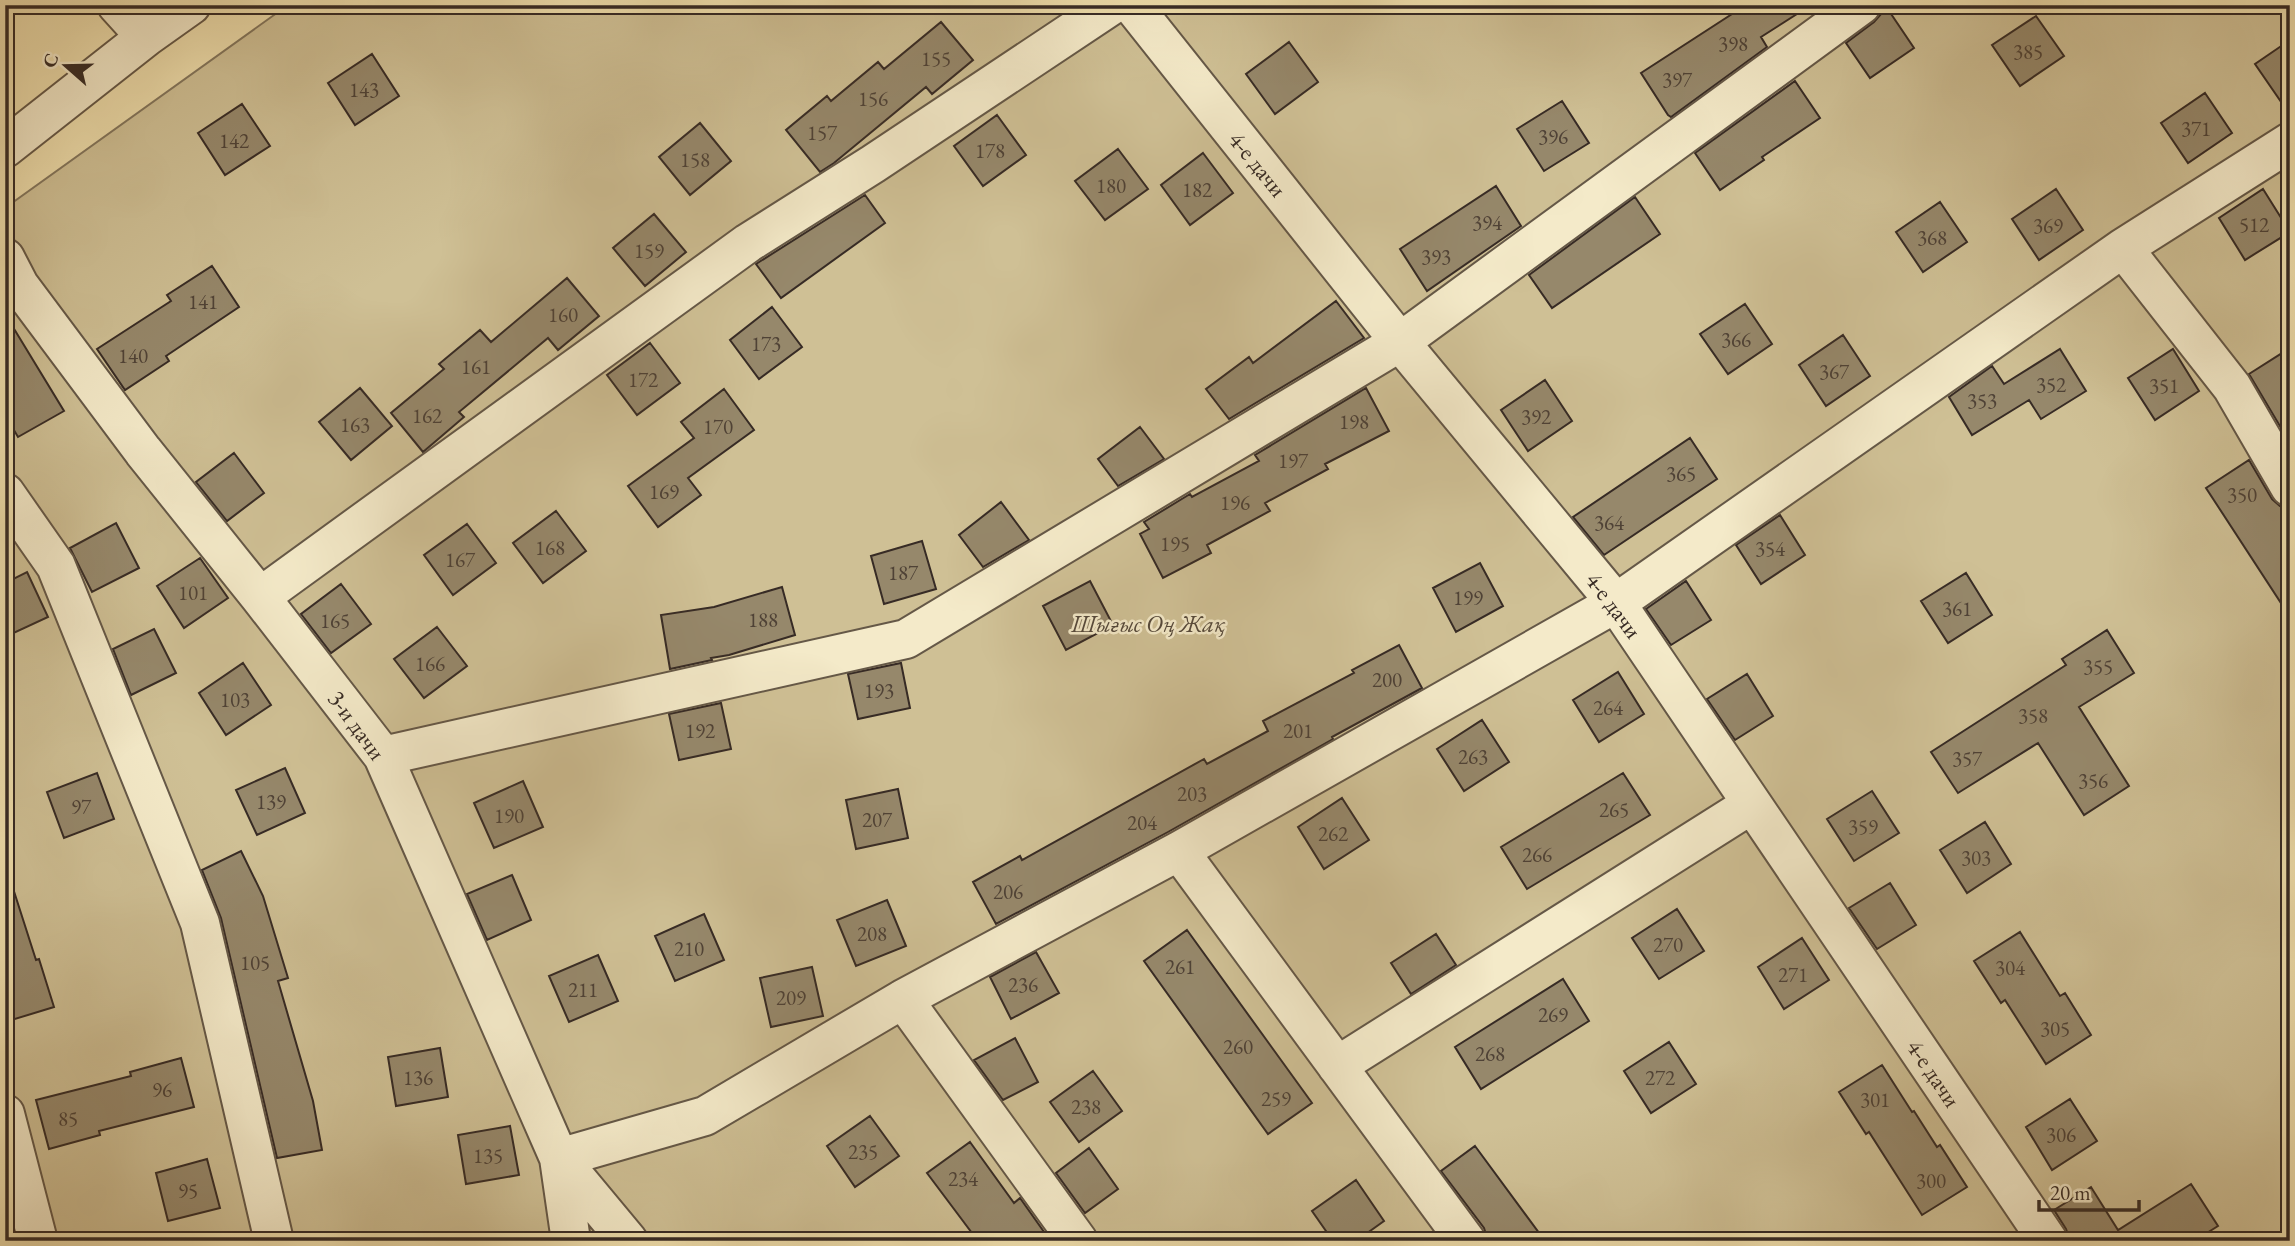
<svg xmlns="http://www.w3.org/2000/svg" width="2295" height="1246" viewBox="0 0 2295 1246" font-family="'EB Garamond',serif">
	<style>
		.green { fill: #cfc095; stroke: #83765d; stroke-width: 2 }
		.building { fill: #96886b; stroke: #372b25; stroke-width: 2 }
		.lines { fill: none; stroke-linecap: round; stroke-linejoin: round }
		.minor-casing { stroke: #655847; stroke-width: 42 }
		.minor { stroke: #f4eac9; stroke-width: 38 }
		.labels { text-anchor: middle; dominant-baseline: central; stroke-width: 5; stroke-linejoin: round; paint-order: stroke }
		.number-label { font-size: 21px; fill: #4f4236 }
		.street-label { font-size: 24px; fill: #372b25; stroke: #f4eac9 }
		.park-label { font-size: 24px; font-style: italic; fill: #55493b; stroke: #f4eac9 }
	</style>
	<rect width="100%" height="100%" fill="#eedeac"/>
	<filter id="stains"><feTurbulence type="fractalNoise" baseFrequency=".00286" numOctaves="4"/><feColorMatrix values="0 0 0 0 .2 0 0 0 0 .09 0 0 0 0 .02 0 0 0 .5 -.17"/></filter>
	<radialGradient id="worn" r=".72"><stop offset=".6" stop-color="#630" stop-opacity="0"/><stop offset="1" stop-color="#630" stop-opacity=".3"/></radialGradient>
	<path class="green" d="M288,5H2290V1241H5V208Z"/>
	<path class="building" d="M1746,5H1811L1761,37L1767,47L1671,117L1668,115L1641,73Z
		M1882,5H1885L1914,48L1870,78L1846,43L1874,22L1881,14Z
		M2036,16L2064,56L2020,86L1992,45Z
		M941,22L973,60L932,94L926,87L834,163L820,172L786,130L827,96L831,101L878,62L884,69Z
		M2290,40V115L2255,64Z
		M1289,42L1318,82L1275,114L1246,74Z
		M372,54L399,96L355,125L328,83Z
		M1795,81L1820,118L1762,157L1764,160L1720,190L1695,153Z
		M2205,93L2232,133L2188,163L2161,123Z
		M1562,101L1589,143L1544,171L1517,129Z
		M242,104L270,146L225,175L198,133Z
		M997,115L1026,155L983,186L954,146Z
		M700,123L731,161L690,195L659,157Z
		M1118,149L1148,189L1105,220L1075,181Z
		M1203,153L1233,193L1190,225L1161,185Z
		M1496,186L1521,226L1427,291L1400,249Z
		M2056,189L2083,230L2039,260L2012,219Z
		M2263,189L2290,232L2245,260L2219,218Z
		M865,195L885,223L781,298L756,264Z
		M1635,197L1660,234L1552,308L1529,275Z
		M1940,202L1967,242L1923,272L1896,232Z
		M654,214L686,252L645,286L613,248Z
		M212,266L239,307L166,356L169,361L125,390L97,349L171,301L167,295Z
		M567,278L599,316L558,350L548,338L459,412L464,417L423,452L391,413L444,369L439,364L480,330L491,342Z
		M1336,301L1364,338L1229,419L1206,389L1249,357L1253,363Z
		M1745,304L1772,344L1728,374L1700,334Z
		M772,307L802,347L759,379L730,340Z
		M5,314L64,411L18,437L5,415Z
		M1843,335L1870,376L1826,406L1799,365Z
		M650,343L680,383L637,415L607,375Z
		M2290,348V443L2249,374Z
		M2060,349L2086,391L2041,419L2029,400L1972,435L1949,397L1992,366L2004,384Z
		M2173,349L2199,391L2155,420L2128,378Z
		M1545,380L1572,421L1528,451L1501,410Z
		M360,388L392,426L351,460L319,422Z
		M1366,388L1389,431L1325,464L1328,469L1265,503L1270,511L1207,545L1211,553L1163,578L1140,534L1149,529L1144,522L1190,494L1192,497L1259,461L1255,455Z
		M724,389L754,430L688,478L701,495L658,527L628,486L694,438L681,422Z
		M1140,427L1164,459L1118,486L1098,459Z
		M1690,438L1717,479L1604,555L1573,517Z
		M234,453L264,493L227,521L196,482Z
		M2249,460L2272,499L2280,506L2290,509V617L2206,488Z
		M1001,502L1029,540L983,567L959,535Z
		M556,511L586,551L543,583L513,543Z
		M1780,515L1805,555L1761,584L1736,545Z
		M116,523L139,568L92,592L70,548Z
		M467,524L496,563L453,595L424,555Z
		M922,541L936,589L884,604L871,556Z
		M200,558L228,598L184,628L157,586Z
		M1480,563L1503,606L1456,632L1433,588Z
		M27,572L48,617L5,637V583Z
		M1966,573L1992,615L1948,643L1921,601Z
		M1090,581L1113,625L1066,650L1043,606Z
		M1686,581L1711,620L1671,645L1646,609Z
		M341,584L371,624L331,653L301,614Z
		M782,587L795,635L729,655L711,658L712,660L670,669L661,615L714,607Z
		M437,627L467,666L424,698L394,659Z
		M154,629L176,673L131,695L113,649Z
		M2107,630L2134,673L2079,707L2129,786L2084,815L2038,743L1958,793L1931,752L2066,665L2062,659Z
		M1399,645L1422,688L1332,737L1333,739L1168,832L996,924L973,882L1020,856L1022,860L1204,759L1207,764L1268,731L1263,721L1354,673L1352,670Z
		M243,663L271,705L226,735L199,693Z
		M901,663L910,708L858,719L848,674Z
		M1618,672L1644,714L1599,742L1573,700Z
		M1747,674L1773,716L1735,740L1707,699Z
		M721,703L731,749L679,760L669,714Z
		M1482,720L1509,762L1464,791L1437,749Z
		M285,768L305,813L257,835L236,790Z
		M97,773L114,819L64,838L47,792Z
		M1623,773L1650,815L1527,889L1501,847Z
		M523,781L543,827L494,848L474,803Z
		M898,789L908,838L856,849L846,800Z
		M1872,791L1899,833L1854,861L1827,819Z
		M1342,798L1369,840L1324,869L1298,827Z
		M1985,822L2011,864L1967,893L1940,850Z
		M241,851L263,896L288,978L278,981L313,1101L322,1150L277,1158L221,918L202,870Z
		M512,875L531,920L487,940L467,894Z
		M11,882L36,960L39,959L54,1007L5,1022V883Z
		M1890,883L1916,925L1877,949L1849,908Z
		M887,900L906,946L856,966L837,920Z
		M1677,909L1704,951L1659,979L1632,938Z
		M704,914L724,960L675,981L655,936Z
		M1187,930L1312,1103L1268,1134L1144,961Z
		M2020,932L2060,996L2065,993L2091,1035L2046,1064L2005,1000L2001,1003L1974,961Z
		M1436,934L1456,965L1411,994L1391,963Z
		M1802,938L1829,980L1784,1009L1758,967Z
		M1036,952L1059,993L1011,1019L990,977Z
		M598,955L618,1001L569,1022L549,976Z
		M812,967L823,1016L771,1027L760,978Z
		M1563,979L1589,1021L1481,1089L1455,1047Z
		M1015,1038L1038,1082L1003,1100L974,1060Z
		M1669,1042L1696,1084L1651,1113L1624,1071Z
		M440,1048L448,1097L396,1106L388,1057Z
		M181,1058L194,1107L99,1131L100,1135L49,1149L36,1100L131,1076L130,1072Z
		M1882,1065L1912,1112L1914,1111L1937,1147L1940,1145L1967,1187L1922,1215L1869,1132L1866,1134L1839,1092Z
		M1093,1071L1122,1111L1079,1142L1050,1102Z
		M2070,1099L2097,1141L2052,1170L2026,1127Z
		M870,1116L899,1156L855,1187L827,1146Z
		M510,1126L519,1175L466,1184L458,1135Z
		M970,1142L1014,1203L1020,1198L1049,1239L1046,1241H978L927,1173Z
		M1475,1146L1545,1241H1488L1484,1228L1441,1171Z
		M1089,1148L1118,1189L1085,1213L1056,1173Z
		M207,1159L220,1208L168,1221L156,1173Z
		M1356,1180L1384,1221L1356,1241H1333L1312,1211Z
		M2191,1184L2218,1226L2194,1241H2070L2066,1229L2054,1210L2091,1187L2118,1230Z"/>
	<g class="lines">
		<g class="minor-casing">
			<path id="minor" d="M117,5L146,37
				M1132,5L1400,342L1616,603L2048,1241
				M5,148L146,37L191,5
				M2123,248L2232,387L2290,487
				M5,258L19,285L143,451L260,597L383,756L559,1158L628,1241
				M5,493L56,566L200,923L274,1241
				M260,597L748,243L873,164L1112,5
				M383,756L906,639L1400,342L1861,5
				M1179,851L1466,1241
				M903,999L1078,1241
				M1337,1066L1752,804
				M5,1114L38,1241
				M571,1241L559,1158L705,1116L903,999L1179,851L1616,603L2123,248L2290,142"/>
		</g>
		<use href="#minor" class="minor"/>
	</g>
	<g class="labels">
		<g class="number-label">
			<text x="1733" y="43">398</text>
			<text x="2028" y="51">385</text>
			<text x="936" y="58">155</text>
			<text x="1677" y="79">397</text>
			<text x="364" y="89">143</text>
			<text x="873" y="98">156</text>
			<text x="2196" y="128">371</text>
			<text x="822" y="132">157</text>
			<text x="1553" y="136">396</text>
			<text x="234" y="140">142</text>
			<text x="990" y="150">178</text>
			<text x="695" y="159">158</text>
			<text x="1111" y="185">180</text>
			<text x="1197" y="189">182</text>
			<text x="1487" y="222">394</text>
			<text x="2254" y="224">512</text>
			<text x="2048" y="225">369</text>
			<text x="1932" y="237">368</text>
			<text x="649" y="250">159</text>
			<text x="1436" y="256">393</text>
			<text x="203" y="301">141</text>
			<text x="563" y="314">160</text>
			<text x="1736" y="339">366</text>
			<text x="766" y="343">173</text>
			<text x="133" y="355">140</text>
			<text x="476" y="366">161</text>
			<text x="1834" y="371">367</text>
			<text x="643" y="379">172</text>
			<text x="2051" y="384">352</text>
			<text x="2164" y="385">351</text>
			<text x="1982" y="400">353</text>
			<text x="427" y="415">162</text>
			<text x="1536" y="416">392</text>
			<text x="1354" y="421">198</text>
			<text x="355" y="424">163</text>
			<text x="718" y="426">170</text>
			<text x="1293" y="460">197</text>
			<text x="1681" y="473">365</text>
			<text x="664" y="491">169</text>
			<text x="2242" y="494">350</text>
			<text x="1235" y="502">196</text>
			<text x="1609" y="522">364</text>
			<text x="1175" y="543">195</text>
			<text x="550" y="547">168</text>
			<text x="1770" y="548">354</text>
			<text x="460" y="559">167</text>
			<text x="903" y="572">187</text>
			<text x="193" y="592">101</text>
			<text x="1468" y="597">199</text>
			<text x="1957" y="608">361</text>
			<text x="763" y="619">188</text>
			<text x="335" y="620">165</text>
			<text x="430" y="663">166</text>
			<text x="2098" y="666">355</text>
			<text x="1387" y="679">200</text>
			<text x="879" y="690">193</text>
			<text x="235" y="699">103</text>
			<text x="1608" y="707">264</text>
			<text x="2033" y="715">358</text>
			<text x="700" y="730">192</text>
			<text x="1298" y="730">201</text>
			<text x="1473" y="756">263</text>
			<text x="1967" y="758">357</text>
			<text x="2093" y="780">356</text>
			<text x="1192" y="793">203</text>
			<text x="271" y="801">139</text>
			<text x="81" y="806">97</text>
			<text x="1614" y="809">265</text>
			<text x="509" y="815">190</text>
			<text x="877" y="819">207</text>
			<text x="1142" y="822">204</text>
			<text x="1863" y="826">359</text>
			<text x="1333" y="833">262</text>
			<text x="1537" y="854">266</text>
			<text x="1976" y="857">303</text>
			<text x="1008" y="891">206</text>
			<text x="872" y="933">208</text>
			<text x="1668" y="944">270</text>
			<text x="689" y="948">210</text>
			<text x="255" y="962">105</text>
			<text x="1180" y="966">261</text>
			<text x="2010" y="967">304</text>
			<text x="1793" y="974">271</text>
			<text x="1023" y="984">236</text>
			<text x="583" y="989">211</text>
			<text x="791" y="997">209</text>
			<text x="1553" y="1014">269</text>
			<text x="2055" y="1028">305</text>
			<text x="1238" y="1046">260</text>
			<text x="1490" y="1053">268</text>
			<text x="418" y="1077">136</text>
			<text x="1660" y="1077">272</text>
			<text x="162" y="1089">96</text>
			<text x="1276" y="1098">259</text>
			<text x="1875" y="1099">301</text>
			<text x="1086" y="1106">238</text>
			<text x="68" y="1118">85</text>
			<text x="2061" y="1134">306</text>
			<text x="863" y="1151">235</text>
			<text x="488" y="1155">135</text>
			<text x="963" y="1178">234</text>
			<text x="1931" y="1180">300</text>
			<text x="188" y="1190">95</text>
		</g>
		<g class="street-label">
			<text transform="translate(1258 164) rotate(51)">4-е дачи</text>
			<text transform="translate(1614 605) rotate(53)">4-е дачи</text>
			<text transform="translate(357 725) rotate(54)">3-и дачи</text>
			<text transform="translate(1934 1073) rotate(56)">4-е дачи</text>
		</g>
		<g class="park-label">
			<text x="1148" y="623">Шығыс Оң Жақ</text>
		</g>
	</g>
	<rect width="2295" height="1246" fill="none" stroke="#eedeac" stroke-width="28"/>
	<rect x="7" y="7" width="2281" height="1232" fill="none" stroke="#372b25" stroke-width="3.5"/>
	<rect x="14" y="14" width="2267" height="1218" fill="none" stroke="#372b25" stroke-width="2"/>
	<g transform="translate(66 66) rotate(290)" stroke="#f4eac9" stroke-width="5" paint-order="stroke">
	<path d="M0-5L12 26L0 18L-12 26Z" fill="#372b25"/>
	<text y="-10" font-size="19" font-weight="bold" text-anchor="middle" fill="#372b25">С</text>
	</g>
	<path d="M2039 1200v10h100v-10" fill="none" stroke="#372b25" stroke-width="3.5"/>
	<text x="2050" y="1200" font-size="21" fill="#372b25" stroke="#f4eac9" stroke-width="5" paint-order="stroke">20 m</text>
	<rect width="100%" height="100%" filter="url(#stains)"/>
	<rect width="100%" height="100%" fill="url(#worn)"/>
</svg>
